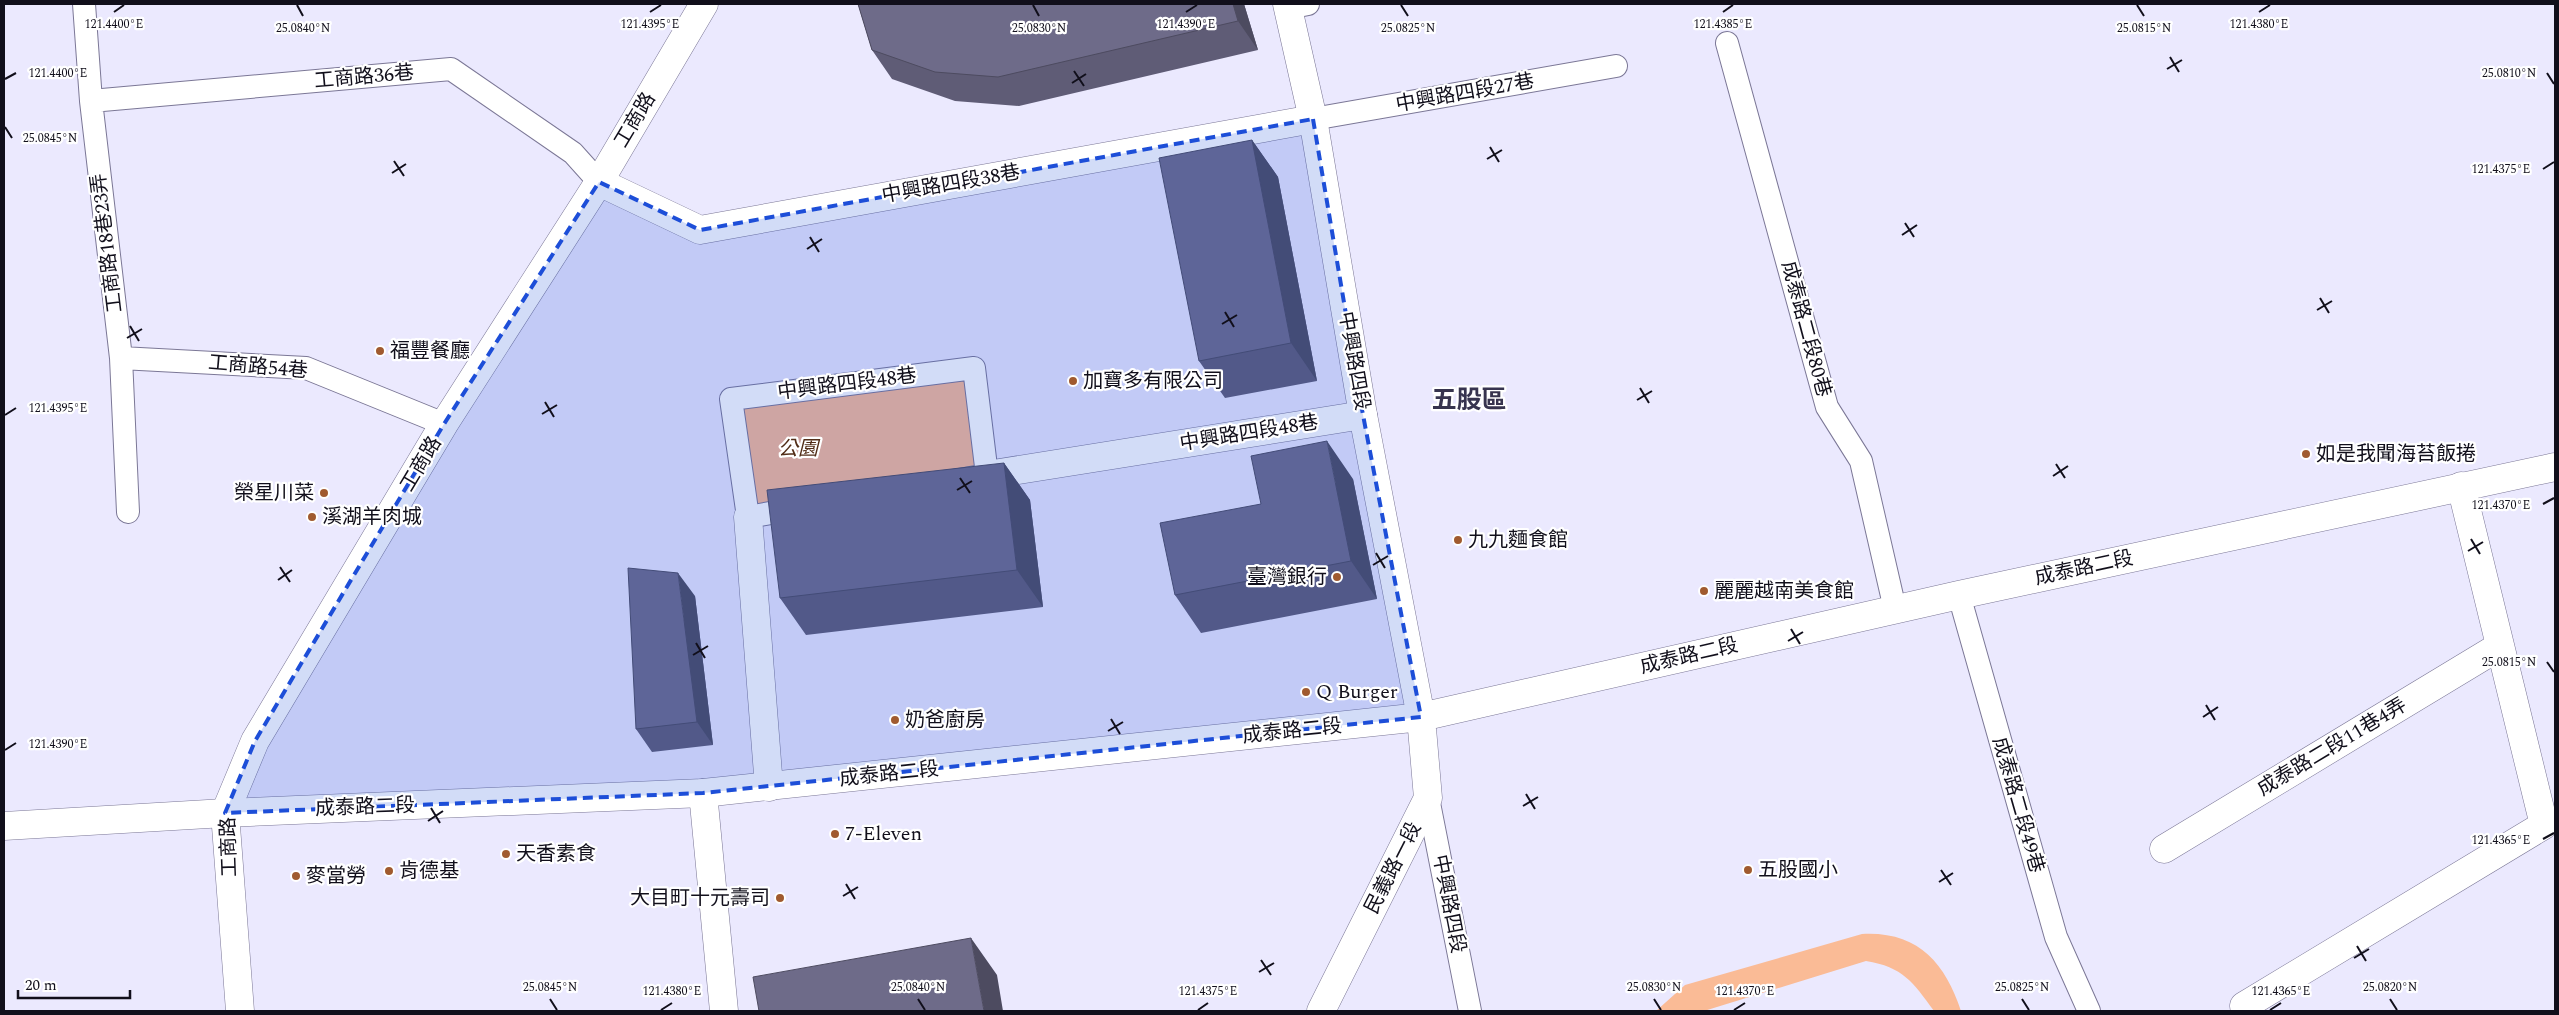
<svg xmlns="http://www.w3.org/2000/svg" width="2559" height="1015" viewBox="0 0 2559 1015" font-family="Spectral,'Noto Sans TC',serif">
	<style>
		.green { fill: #fabb96 }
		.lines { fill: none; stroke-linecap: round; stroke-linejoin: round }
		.service-casing { stroke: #7b7796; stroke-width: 24 }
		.minor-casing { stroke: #7b7796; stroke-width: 29 }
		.tertiary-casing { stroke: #7b7796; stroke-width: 29 }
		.secondary-casing { stroke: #7b7796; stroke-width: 29 }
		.service { stroke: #fff; stroke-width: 22 }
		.minor { stroke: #fff; stroke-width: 28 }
		.tertiary { stroke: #fff; stroke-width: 28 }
		.secondary { stroke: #fff; stroke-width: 28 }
		.wall { fill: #5f5c76 }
		.shaded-wall { fill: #4d4b60 }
		.building { fill: #6e6b89; stroke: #4d4b60 }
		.marked { fill: #1d4ed8; fill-opacity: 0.2; stroke: #1d4ed8; stroke-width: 4; stroke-dasharray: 10 6; stroke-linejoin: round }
		.ticks { fill: none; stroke: #110f1b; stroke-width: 2 }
		.poi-dot { fill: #a05a2f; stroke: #fff; stroke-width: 2 }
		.labels { text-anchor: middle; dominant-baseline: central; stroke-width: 4.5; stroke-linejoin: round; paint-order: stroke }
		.street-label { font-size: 20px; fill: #110f1b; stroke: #fff }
		.poi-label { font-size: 20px; fill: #110f1b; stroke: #fff; text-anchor: start }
		.park-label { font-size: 20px; font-style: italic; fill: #522e18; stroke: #fff }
		.district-label { font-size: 25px; font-weight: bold; fill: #37344f; stroke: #fff }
		.ticks-label { font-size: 12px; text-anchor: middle; fill: #110f1b; stroke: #fff; stroke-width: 4.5; stroke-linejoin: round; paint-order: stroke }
	</style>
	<rect width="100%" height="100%" fill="#ebe9fe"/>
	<path class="green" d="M974,368L987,475L748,517L731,399Z
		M1862,934C1917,931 1945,962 1961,1011H1934C1913,982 1903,967 1866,961L1704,1011H1656L1685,985Z"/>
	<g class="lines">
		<g class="service-casing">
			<path id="service" d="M84,4L91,101L121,358L128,512
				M1288,8L1308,4
				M1727,43L1827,407L1861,461L1895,609
				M91,101L451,69L573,153L599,182
				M1313,119L1616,66
				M121,358L306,368L444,424
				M974,368L987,475L748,517L731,399Z
				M1959,595L2056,937L2089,1011
				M1428,798L1470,1011"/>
		</g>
		<g class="minor-casing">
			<path id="minor" d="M599,182L700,230L1313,119
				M987,475L1363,415
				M748,517L769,787
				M703,793L724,1011
				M2164,849L2500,646
				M2244,1006L2544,825L2461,486"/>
		</g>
		<g class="tertiary-casing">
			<path id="tertiary" d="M240,1011L225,813L255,741L444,424L599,182L704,4"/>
		</g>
		<g class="secondary-casing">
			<path id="secondary" d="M1287,4L1313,119L1363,415L1421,717L1428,798L1321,1011
				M4,826L225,813L703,793L1421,717L1959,595L2555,467"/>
		</g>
		<use href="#service" class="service"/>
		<use href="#minor" class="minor"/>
		<use href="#tertiary" class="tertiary"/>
		<use href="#secondary" class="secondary"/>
	</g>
	<path class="wall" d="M858,4H1244L1258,50L1019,106L955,101L892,79L872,50Z
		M1252,140L1278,177L1317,381L1225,398L1199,361Z
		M1004,463L1030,500L1043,607L806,635L780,598Z
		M1353,479L1377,599L1201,633L1175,595L1261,504Z
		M695,596L713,745L652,752L636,729Z"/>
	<path class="shaded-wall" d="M1233,4H1244L1258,50L1238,21Z
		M1252,140L1278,177L1317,381L1291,343Z
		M1327,441L1353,479L1377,599L1351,561Z
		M1004,463L1030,500L1043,607L1017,570Z
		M678,573L695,596L713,745L697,722Z
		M971,938L997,975L1003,1011H984Z"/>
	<path class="building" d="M858,4H1233L1238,21L998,77L935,72L872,50Z
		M1252,140L1291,343L1199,361L1159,158Z
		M1327,441L1351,561L1175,595L1160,523L1261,504L1251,456Z
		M1004,463L1017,570L780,598L767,490Z
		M628,568L678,573L697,722L636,729Z
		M971,938L984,1011H759L753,977Z"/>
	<path class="marked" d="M1313,119L1363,415L1421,717L703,793L225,813L255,741L444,424L599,182L700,230Z"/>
	<path class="ticks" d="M297,5L303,16M1033,5L1039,16M1401,5L1408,16M2137,5L2144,16M114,12L124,5M650,12L661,5M1186,12L1197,5M1723,12L1733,5M2259,12L2270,5M2170,57L2179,72M2167,69L2182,60M1074,71L1084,86M2547,73L2554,84M5,79L16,73M1072,83L1086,74M5,127L12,138M1490,147L1499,162M1487,159L1502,150M394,161L404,176M2543,169L2554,162M392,173L406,164M1905,223L1914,237M1902,235L1917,225M810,237L819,252M807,249L822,239M2320,298L2329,313M2317,310L2332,301M1225,312L1234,327M1222,324L1237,315M130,326L139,341M127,338L142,329M1640,388L1649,403M1637,400L1652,391M545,402L554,417M542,414L557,405M5,415L16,408M2056,464L2065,478M2053,476L2068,466M960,478L970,493M957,490L972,481M2543,504L2554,498M2471,539L2480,554M2468,551L2483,542M1376,553L1385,568M1373,565L1388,556M280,567L290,582M278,580L292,570M1791,629L1800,644M1788,641L1803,632M696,643L705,658M693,655L708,646M2547,662L2554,672M2206,705L2215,720M2203,717L2218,707M1111,719L1120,734M1108,731L1123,722M5,750L16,743M1526,794L1535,809M1523,806L1538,797M431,808L440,823M428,821L443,811M2543,839L2554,833M1941,870L1951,885M1939,882L1953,873M846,884L855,899M843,896L858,887M2357,946L2366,961M2354,958L2369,949M1261,960L1271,975M1259,972L1274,963M550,999L557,1010M918,999L925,1010M1654,999L1661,1010M2022,999L2029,1010M2390,999L2397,1010M661,1010L672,1003M1198,1010L1208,1003M1734,1010L1745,1003M2270,1010L2281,1003"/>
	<g class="poi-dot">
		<circle cx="380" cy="351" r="5"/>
		<circle cx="1073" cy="381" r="5"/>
		<circle cx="2306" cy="454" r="5"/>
		<circle cx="324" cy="493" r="5"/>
		<circle cx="312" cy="517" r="5"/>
		<circle cx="1458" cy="540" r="5"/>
		<circle cx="1337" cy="577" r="5"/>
		<circle cx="1704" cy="591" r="5"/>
		<circle cx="1306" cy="692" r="5"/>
		<circle cx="895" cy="720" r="5"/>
		<circle cx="835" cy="834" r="5"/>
		<circle cx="506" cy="854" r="5"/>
		<circle cx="1748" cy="870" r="5"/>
		<circle cx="389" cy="871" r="5"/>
		<circle cx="296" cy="876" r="5"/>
		<circle cx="780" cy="898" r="5"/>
	</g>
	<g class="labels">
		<g class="street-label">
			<text transform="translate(364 77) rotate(-5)">工商路36巷</text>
			<text transform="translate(1465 93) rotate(-10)">中興路四段27巷</text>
			<text transform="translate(635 120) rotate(-59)">工商路</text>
			<text transform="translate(951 184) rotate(-10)">中興路四段38巷</text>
			<text transform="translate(107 243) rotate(-97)">工商路18巷23弄</text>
			<text transform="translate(1806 329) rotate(75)">成泰路二段80巷</text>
			<text transform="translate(1354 361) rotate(80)">中興路四段</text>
			<text transform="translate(258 367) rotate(5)">工商路54巷</text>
			<text transform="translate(847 384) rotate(-7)">中興路四段48巷</text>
			<text transform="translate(1249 433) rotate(-9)">中興路四段48巷</text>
			<text transform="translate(421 464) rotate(-59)">工商路</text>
			<text transform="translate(2084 568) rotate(-12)">成泰路二段</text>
			<text transform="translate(1689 656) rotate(-13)">成泰路二段</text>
			<text transform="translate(1292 731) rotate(-6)">成泰路二段</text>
			<text transform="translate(2332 747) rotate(-31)">成泰路二段11巷4弄</text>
			<text transform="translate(889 774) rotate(-6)">成泰路二段</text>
			<text transform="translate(2018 805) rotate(74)">成泰路二段49巷</text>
			<text transform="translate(365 807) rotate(-2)">成泰路二段</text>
			<text transform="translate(229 847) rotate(-92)">工商路</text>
			<text transform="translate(1393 868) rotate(-63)">民義路一段</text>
			<text transform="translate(1449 904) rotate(79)">中興路四段</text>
		</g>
		<g class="poi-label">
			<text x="390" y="351">福豐餐廳</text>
			<text x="1083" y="381">加寶多有限公司</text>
			<text x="2316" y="454">如是我聞海苔飯捲</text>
			<text x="314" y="493" text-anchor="end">榮星川菜</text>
			<text x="322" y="517">溪湖羊肉城</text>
			<text x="1468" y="540">九九麵食館</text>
			<text x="1327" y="577" text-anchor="end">臺灣銀行</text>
			<text x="1714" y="591">麗麗越南美食館</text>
			<text x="1316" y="692">Q Burger</text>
			<text x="905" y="720">奶爸廚房</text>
			<text x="845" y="834">7-Eleven</text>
			<text x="516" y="854">天香素食</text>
			<text x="1758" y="870">五股國小</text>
			<text x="399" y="871">肯德基</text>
			<text x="306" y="876">麥當勞</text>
			<text x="770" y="898" text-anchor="end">大目町十元壽司</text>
		</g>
		<g class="park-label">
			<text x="798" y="449">公園</text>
		</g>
		<g class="district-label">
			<text x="1469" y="401">五股區</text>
		</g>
	</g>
	<g class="ticks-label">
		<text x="114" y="28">121.4400°E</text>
		<text x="1186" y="28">121.4390°E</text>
		<text x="650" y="28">121.4395°E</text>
		<text x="1723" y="28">121.4385°E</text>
		<text x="2259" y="28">121.4380°E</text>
		<text x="303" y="32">25.0840°N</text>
		<text x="1039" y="32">25.0830°N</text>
		<text x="1408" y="32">25.0825°N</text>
		<text x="2144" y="32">25.0815°N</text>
		<text x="58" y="77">121.4400°E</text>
		<text x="2509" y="77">25.0810°N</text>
		<text x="50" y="142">25.0845°N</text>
		<text x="2501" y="173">121.4375°E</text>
		<text x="58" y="412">121.4395°E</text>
		<text x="2501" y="509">121.4370°E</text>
		<text x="2509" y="666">25.0815°N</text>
		<text x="58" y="748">121.4390°E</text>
		<text x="2501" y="844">121.4365°E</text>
		<text x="550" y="991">25.0845°N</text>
		<text x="918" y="991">25.0840°N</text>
		<text x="1654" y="991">25.0830°N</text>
		<text x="2022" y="991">25.0825°N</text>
		<text x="2390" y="991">25.0820°N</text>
		<text x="672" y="995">121.4380°E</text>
		<text x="1208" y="995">121.4375°E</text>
		<text x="1745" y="995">121.4370°E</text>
		<text x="2281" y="995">121.4365°E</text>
	</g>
	<rect width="2559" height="1015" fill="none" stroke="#110f1b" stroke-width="10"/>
	<path d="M18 990v8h112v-8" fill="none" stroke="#110f1b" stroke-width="2.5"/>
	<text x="25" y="990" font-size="15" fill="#110f1b" stroke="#ffffff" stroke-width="4" paint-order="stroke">20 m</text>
</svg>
